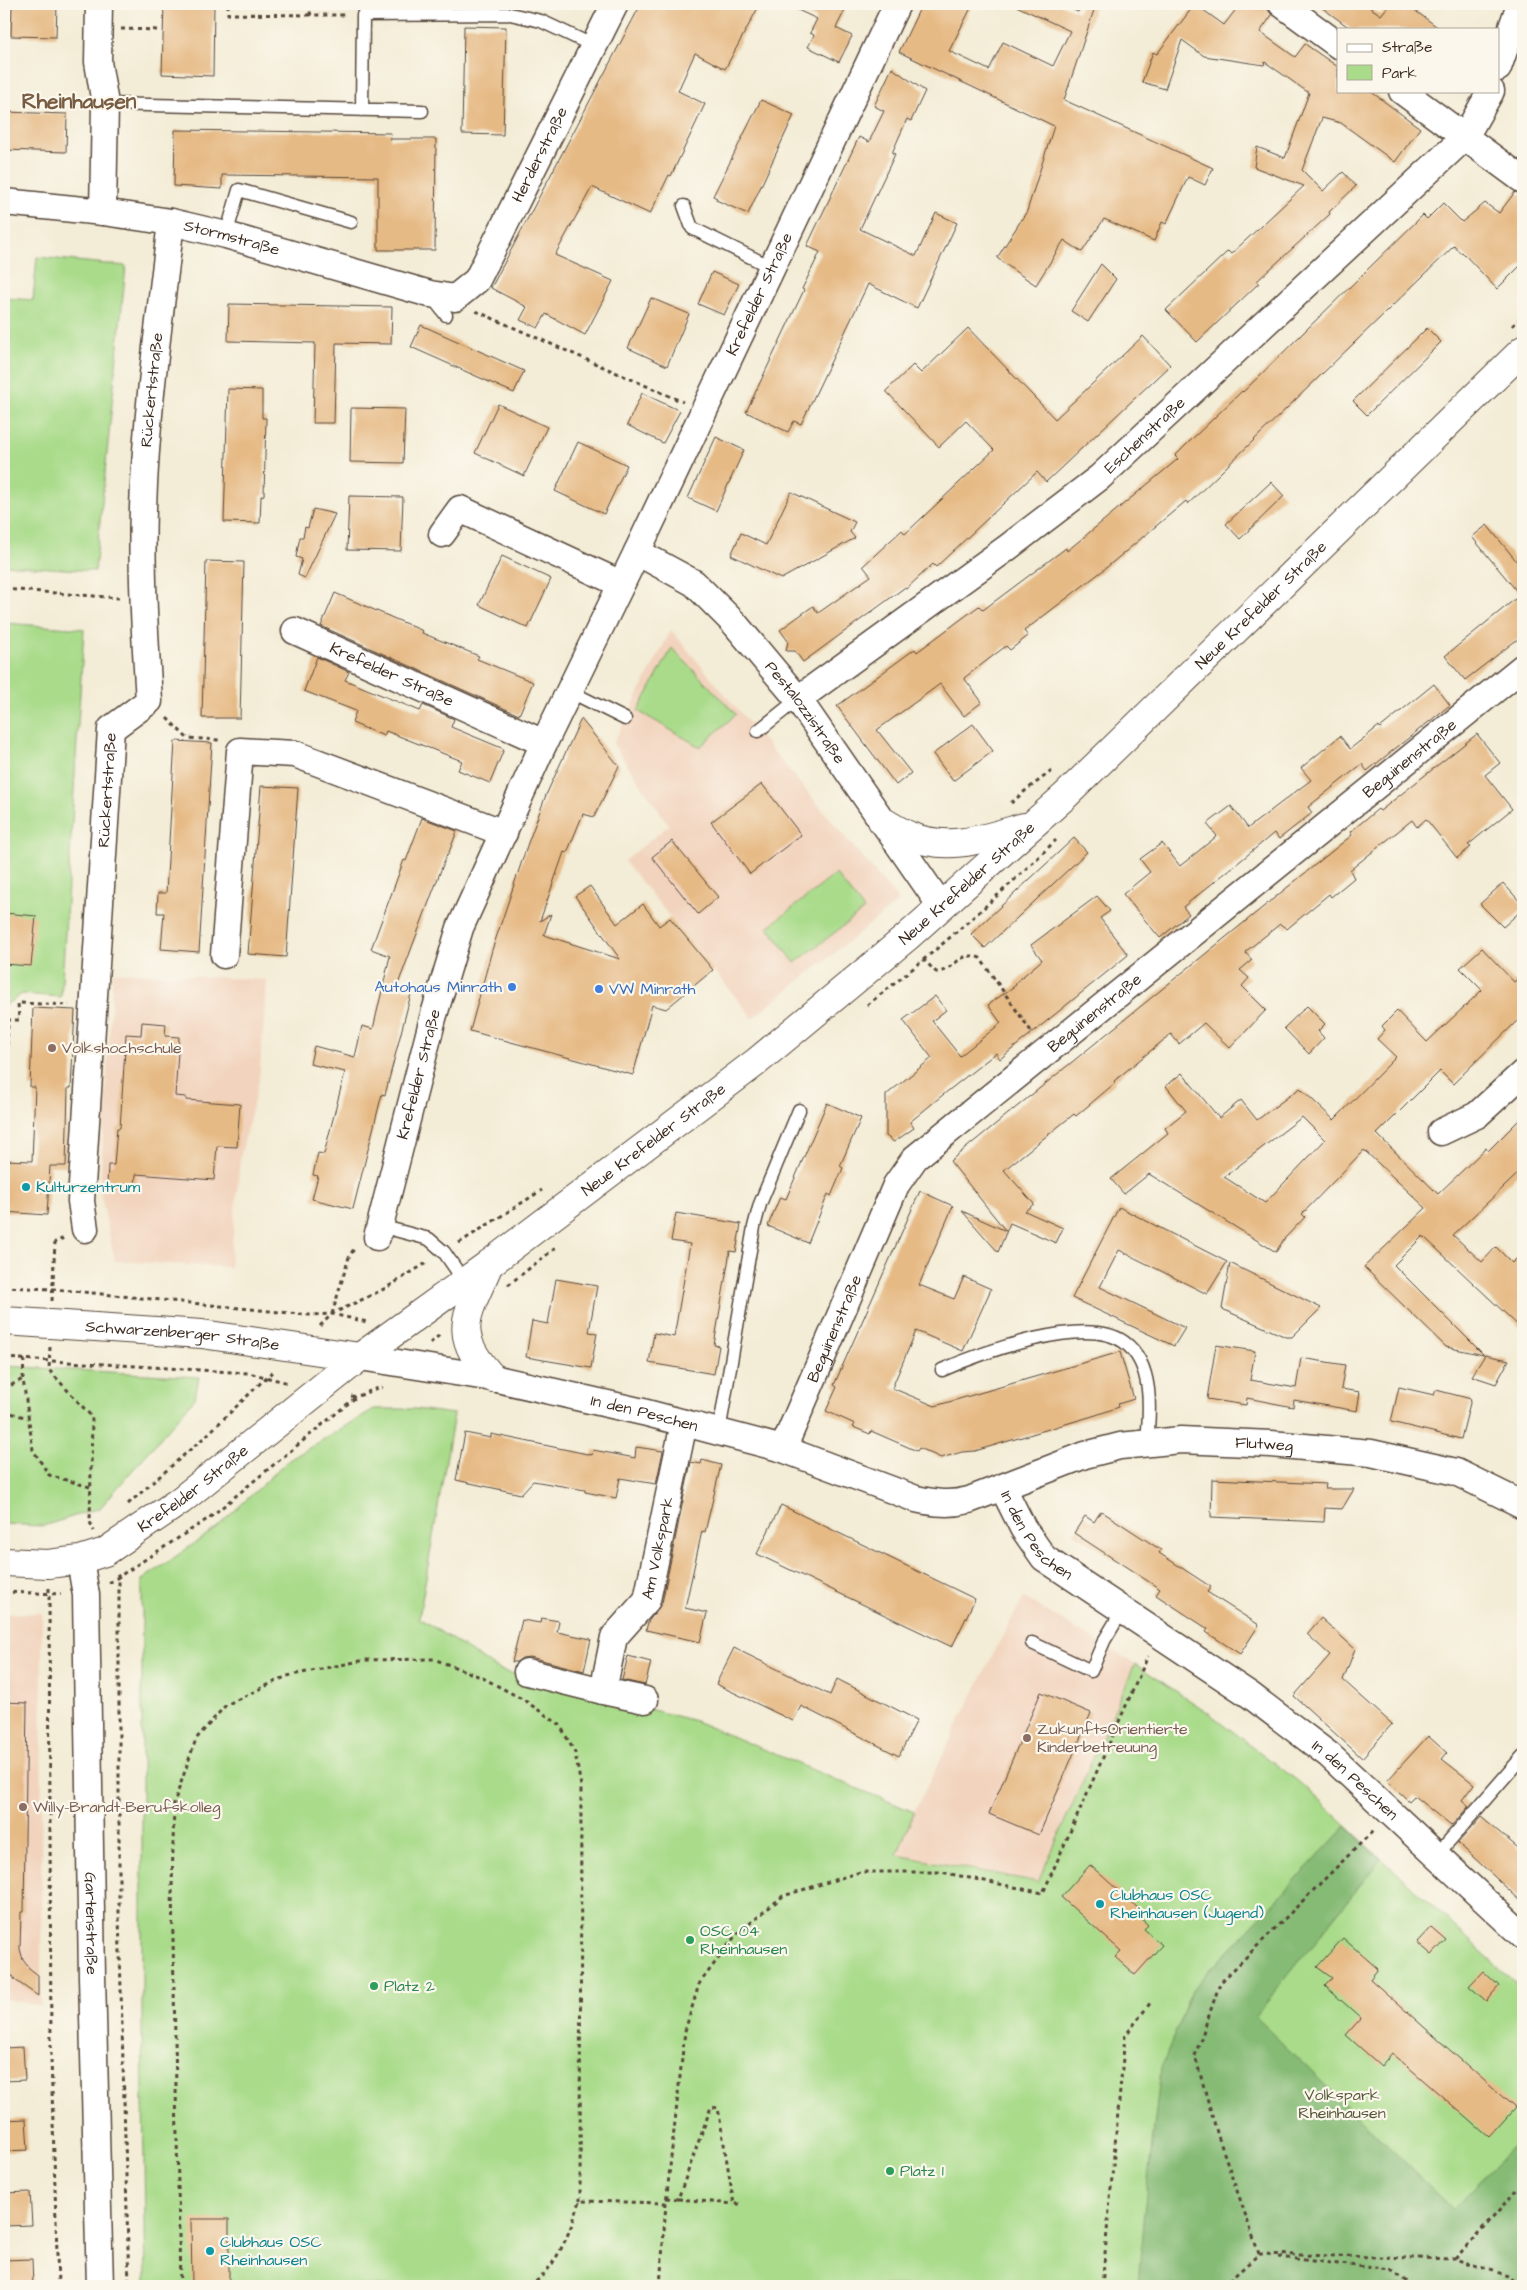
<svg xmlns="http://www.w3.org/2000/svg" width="1527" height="2290" viewBox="0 0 1527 2290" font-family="'Architects Daughter',sans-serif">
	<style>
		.built { fill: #f2d4be }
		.green { fill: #a9db8a; stroke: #728254 }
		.forest { fill: #86bb76; stroke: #60724a }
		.building { fill: #e6ba85; fill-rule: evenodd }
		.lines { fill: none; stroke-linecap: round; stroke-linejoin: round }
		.lane-casing { stroke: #57473a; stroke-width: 15 }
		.street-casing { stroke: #57473a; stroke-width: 29 }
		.secondary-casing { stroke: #57473a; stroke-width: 30 }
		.path { stroke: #57473a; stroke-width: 3; stroke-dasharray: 4 4; stroke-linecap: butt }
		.lane { stroke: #fff; stroke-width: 12 }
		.street { stroke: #fff; stroke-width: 26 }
		.secondary { stroke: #fff; stroke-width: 28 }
		.shop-dot { fill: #3f7fe0; stroke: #fbf7ec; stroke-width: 2 }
		.education-dot { fill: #8d6e63; stroke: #fbf7ec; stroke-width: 2 }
		.culture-dot { fill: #0f9aa8; stroke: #fbf7ec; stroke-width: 2 }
		.leisure-dot { fill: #2e9e5b; stroke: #fbf7ec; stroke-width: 2 }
		.labels { text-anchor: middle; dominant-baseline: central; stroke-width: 4.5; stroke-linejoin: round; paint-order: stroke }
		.street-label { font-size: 16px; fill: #3b2a1e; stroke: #fbf7ec }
		.shop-label { font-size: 16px; fill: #366cbe; stroke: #fbf7ec; text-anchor: end }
		.education-label { font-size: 16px; fill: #785e54; stroke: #fbf7ec; text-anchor: start }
		.culture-label { font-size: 16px; fill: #0d838f; stroke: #fbf7ec; text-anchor: start }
		.leisure-label { font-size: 16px; fill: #27864d; stroke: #fbf7ec; text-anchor: start }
		.park-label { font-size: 16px; fill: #565639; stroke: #fbf7ec }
		.district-label { font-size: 21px; font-weight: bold; fill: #775c42; stroke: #fbf7ec }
	</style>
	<rect width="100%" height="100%" fill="#fbf7ec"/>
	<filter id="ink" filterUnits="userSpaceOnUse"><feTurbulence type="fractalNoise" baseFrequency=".02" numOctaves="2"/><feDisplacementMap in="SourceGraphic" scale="10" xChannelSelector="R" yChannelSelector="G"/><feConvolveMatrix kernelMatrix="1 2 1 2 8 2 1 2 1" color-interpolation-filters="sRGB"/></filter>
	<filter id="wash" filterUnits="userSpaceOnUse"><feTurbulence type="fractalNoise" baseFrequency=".0096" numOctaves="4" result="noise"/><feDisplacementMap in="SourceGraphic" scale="20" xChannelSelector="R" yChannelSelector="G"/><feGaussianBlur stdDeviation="1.12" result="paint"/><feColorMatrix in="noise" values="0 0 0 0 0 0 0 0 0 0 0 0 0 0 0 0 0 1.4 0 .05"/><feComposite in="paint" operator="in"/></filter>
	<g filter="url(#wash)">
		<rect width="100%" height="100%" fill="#f3ecd6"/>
		<path class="built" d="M671,630L899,901L753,1018L624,861L669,825L613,744Z
			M113,972L267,980L259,1080L240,1158L230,1267L115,1261L100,1191Z
			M1024,1598L1135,1664L1038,1882L897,1855L914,1812L1006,1629Z
			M42,1613L41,2006L4,1999V1614Z"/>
		<path class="green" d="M37,257L126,266L95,571L4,565V298L33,300Z
			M4,623L84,629L61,997L22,994L4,1006Z
			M672,648L736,714L700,747L638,711Z
			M836,874L864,910L795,963L768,927Z
			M4,1366L199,1377L195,1398L100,1508L43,1526L4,1524Z
			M374,1409H415L454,1414L419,1618L499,1670L695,1721L914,1812L897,1855L1038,1882L1135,1664L1206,1711L1299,1782L1523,1990V2286H146L142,2031V1580L215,1529L289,1460Z"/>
		<path class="forest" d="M1346,1826L1381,1859L1255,2017L1453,2209L1523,2137V2286H1138L1143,2221L1161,2068L1193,1988Z"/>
		<g id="blocks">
			<path class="building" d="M12,4H57L56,37L11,36Z
				M164,4H214L213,76L162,74Z
				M641,4H760L725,69L695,53L678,91L705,104L671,176L669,175L650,214L592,187L555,255L613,281L585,335L546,314L538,328L520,320L527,307L491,288Z
				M785,4H848L836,28L852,36L839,62L808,47L814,35L810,33L817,19Z
				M922,4H973L949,51L989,70L1003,42L1053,66L1070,31L1012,4H1060L1078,12L1082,4H1096L1064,100L1213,168L1205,185L1188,177L1166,224L1162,222L1154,241L1104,219L1082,252L1064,240L1036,285L1016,272L997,258L1027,211L1054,126L899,52Z
				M1195,4L1224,25L1240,4H1263L1272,15L1260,32L1295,57L1305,44L1338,67V91H1370L1420,128L1395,162L1341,123L1322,118L1302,170L1323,191L1343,172L1356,186L1329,212L1330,214L1257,281L1259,283L1197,342L1166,310L1228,251L1231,254L1304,186L1254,167L1257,147L1285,158L1309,93L1265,62L1264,65L1204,56L1182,40L1165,89L1142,82L1153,52L1157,54Z
				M1317,4H1365L1381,15L1390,4H1406L1440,29H1351Z
				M464,26L506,27L503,135L462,134Z
				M892,68L925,91L911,121L907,119L892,153L895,154L860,229L916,256L936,213L957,223L917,308L868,284L801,424L794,421L788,432L746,412L804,290L802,289L820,252L807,246L859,137L869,142L884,111L874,106Z
				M761,100L794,115L748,214L716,200L717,198L713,196Z
				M4,112L67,114L66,152L4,150Z
				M175,130L391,133L390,139H436L435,250H378V177L222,175V189L174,186Z
				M1515,192L1523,195V263L1497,289L1462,252L1460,253L1454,246L1188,504L1186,501L1101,572L1024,631L1028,636L1010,650L1006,646L964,678L982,702L964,716L940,684L877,730L911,773L896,785L837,706L915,649L917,652L979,606L983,610L1066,548L1067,551L1178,459L1175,456L1189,442L1242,391L1243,392L1423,215L1427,219L1443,203L1462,222L1485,203L1499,213Z
				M1101,264L1116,279L1088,322L1071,311Z
				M712,272L739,284L724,315L698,304Z
				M651,298L689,314L667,366L628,348Z
				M229,304L392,307L391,344L336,343L334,423H313L315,343L228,341Z
				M421,325L524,371L514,393L411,347Z
				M968,328L1055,419L1143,336L1170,365L1046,482L1037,472L936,567L933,564L906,589L904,588L803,662L795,651H786L788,641L780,630L813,606L818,613L871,576L863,566L902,530L905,534L994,450L966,421L939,447L886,391L913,365L921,373Z
				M1427,328L1441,342L1367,415L1353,401Z
				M228,389L262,390V418H266L264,495L261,496L260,523L224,522Z
				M642,393L680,411L663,443L627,425Z
				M498,404L547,427L524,476L475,453Z
				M351,408L405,409L403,463L350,462Z
				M716,437L744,450L716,511L688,498Z
				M578,442L627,465L604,514L555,491Z
				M1271,482L1284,496L1240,539L1226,524Z
				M791,492L855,522L850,532L855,538L781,579L731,555L741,533L766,545Z
				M349,496L403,497L401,551L347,550Z
				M313,509L335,514L305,578L298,575L302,559L296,557L300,537H303L305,527L308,528Z
				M1487,525L1523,569V635L1465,680L1445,656L1520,595L1472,537Z
				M502,556L551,579L528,628L479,605Z
				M206,561L244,562L240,718H202Z
				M335,593L423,631L422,633L479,656L477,659L533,682L519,715L321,626Z
				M317,657L349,672L345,680L420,711L423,705L454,719L451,727L504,749L490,783L458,770L462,761L386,731L384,736L352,723L356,711L304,691Z
				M1434,684L1450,705L1367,771L1362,764L1308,807L1312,813L1279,839L1274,833L1239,862L1183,907L1189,914L1160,938L1123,894L1150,872L1140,859L1162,843L1180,866L1217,836L1207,824L1231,806L1248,828L1311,780L1301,768L1340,736L1350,749L1379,726L1380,728Z
				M581,719L619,766L594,817L583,814L567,853L564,852L540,921L551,914L544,935L620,959L575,896L590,886L617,924L643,904L659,926L670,918L713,970L666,1009L652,1005L633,1075L470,1031L492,950L528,843L546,795Z
				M973,724L993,751L953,781L933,754Z
				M1477,734L1500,763L1485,775L1512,809L1468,845L1471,847L1457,858L1426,819L1417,827L1412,820L1350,870L1354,878L1331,897L1329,894L1287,929L1280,924L1245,952L1252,960L1240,970L1249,978L1242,986L1266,1010L1230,1048L1204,1023L1179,1044L1171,1034L1114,1081L1115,1083L1076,1116L1074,1114L1004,1170L1034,1204L1025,1211L1063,1228L1056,1243L1010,1223L998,1252L962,1211L1006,1231L950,1161L1352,835L1350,832L1378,809L1380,811Z
				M175,741L212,743L199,952L161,949L164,913H157L158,893H166Z
				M762,784L801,835L750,874L711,822Z
				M261,786L298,788L286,957L248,954Z
				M422,818L457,831L448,855L447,854L397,987L412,990L385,1095L382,1094L353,1209L312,1199L318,1176L313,1175L318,1153L324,1154L345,1072L310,1064L314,1046L355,1057L362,1026L373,1029L390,956L371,949L404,860L406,861Z
				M1074,838L1087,852L985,948L971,934Z
				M672,841L718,897L698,914L652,857Z
				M1503,883L1523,905V909L1503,927L1480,904Z
				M1097,896L1110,911L1100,918L1128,955L1000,1059L996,1053L939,1098L910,1122L914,1128L894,1142L886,1136V1095L932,1058L903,1020L935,996L946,1010L932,1021L960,1056L1001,1023L988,1005L1016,985L1015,983L1042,960L1031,945Z
				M4,913L36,916L31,966L4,964Z
				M1482,948L1514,982L1523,974V1015L1453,1084L1440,1071L1377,1134L1438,1194L1486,1148L1488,1151L1523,1116V1169L1453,1235L1482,1262L1496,1247L1512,1263L1523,1252V1330L1423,1236L1394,1265L1484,1355L1446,1347L1364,1267L1426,1208L1364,1150L1302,1214L1305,1217L1284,1239L1276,1252L1149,1174L1124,1194L1111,1179L1168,1133L1165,1128L1186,1111L1166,1086L1182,1073L1219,1118L1241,1100L1257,1120L1300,1088L1334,1120L1396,1057L1377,1039L1385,1030L1382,1026L1397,1011L1427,1042L1482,990L1460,968ZM1302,1117L1325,1140L1265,1203L1224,1177Z
				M1307,1006L1325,1024L1318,1031L1324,1038L1309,1054L1284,1028Z
				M33,1008L75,1010L71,1088H68L66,1166H50L47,1215L4,1212V1160L32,1161L35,1087H30Z
				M142,1022L166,1024L165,1036L179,1037L175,1096L186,1097V1100L240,1104L237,1147L217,1146L214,1180L136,1174L135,1187L107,1186L108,1165H114L117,1128H120L126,1034L141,1035Z
				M827,1103L861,1118L840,1166L843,1168L831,1196L828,1194L808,1243L768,1226L780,1197L786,1199Z
				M920,1191L953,1206L919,1285L954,1299L964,1277L991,1289L963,1351L916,1331L892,1388L935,1406L1120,1352L1134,1399L1118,1404L1119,1407L1096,1415L975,1451L962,1452L941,1458L919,1448L917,1451L871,1431L870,1434L853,1427L855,1424L826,1411L837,1387L834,1385Z
				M1119,1207L1227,1262L1207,1294L1119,1250L1100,1287L1185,1328L1174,1346L1072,1298Z
				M676,1213L741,1224L736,1252L730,1251L714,1345L719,1346L714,1374L649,1363L654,1333L674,1337L690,1244L671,1241Z
				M1230,1263L1321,1308L1292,1337H1286L1222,1309Z
				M556,1279L597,1286L589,1332L597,1333L591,1368L526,1357L532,1321L548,1324Z
				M1216,1345L1255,1351L1250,1380L1296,1388L1301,1358L1345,1365L1341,1389L1360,1392L1357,1411L1294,1400L1293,1407L1247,1398L1246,1405L1207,1399Z
				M1485,1355L1509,1360L1496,1384L1472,1376Z
				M1399,1387L1434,1395L1436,1390L1471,1399L1461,1439L1391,1422Z
				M465,1433L491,1438V1434L592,1455L593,1450L635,1458L636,1447L663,1451L656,1484L620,1478L616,1498L585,1492V1490L533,1481L521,1494L456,1480Z
				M702,1460L721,1465L705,1532L702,1531L685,1608L707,1613L700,1642L646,1630L648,1622L662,1603L691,1462L701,1464Z
				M1212,1479L1326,1484L1325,1489H1354L1342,1509L1325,1508L1324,1522L1211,1517Z
				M781,1505L975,1599L952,1647L757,1554Z
				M1101,1511L1161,1550L1159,1553L1211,1587L1207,1592L1259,1625L1240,1654L1206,1632L1208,1629L1156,1595L1160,1589L1074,1533L1085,1516L1094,1522Z
				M541,1618L559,1621L557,1632L591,1639L584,1671L530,1657L522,1658L516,1662H512L522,1620L540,1623Z
				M1321,1618L1355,1649L1343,1680L1392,1724L1362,1758L1294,1696L1330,1655L1307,1634Z
				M734,1648L830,1695L837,1679L917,1720L899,1756L801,1706L793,1721L716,1684Z
				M628,1656L651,1662L645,1685L622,1680Z
				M1041,1692L1091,1713L1039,1835L989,1814Z
				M4,1702L27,1703L24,1912H21L20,1949L23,1960L29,1968L38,1975V1996L15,1980L13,1976H4Z
				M1428,1736L1447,1753L1442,1759L1474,1784L1462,1800L1469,1806L1451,1826L1414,1796L1409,1801L1387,1781Z
				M1481,1817L1523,1852V1903L1458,1843Z
				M1090,1865L1140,1910L1136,1914L1148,1925L1144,1929L1162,1945L1135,1975L1115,1957L1121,1951L1061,1897Z
				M1431,1927L1446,1940L1432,1955L1417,1942Z
				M1343,1938L1378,1969L1370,1979L1515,2108L1489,2137L1392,2053L1381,2066L1346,2035L1361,2018L1325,1986L1332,1978L1317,1967Z
				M1483,1971L1499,1986L1486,2001L1469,1986Z
				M23,2047L25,2080L4,2081V2048Z
				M26,2119L28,2150L4,2151V2120Z
				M30,2192L32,2225L4,2226V2193Z
				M191,2219H229V2286H192Z
				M32,2259L33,2286H4V2260Z"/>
		</g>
	</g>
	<g filter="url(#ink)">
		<use href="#blocks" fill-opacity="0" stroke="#57473a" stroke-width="1"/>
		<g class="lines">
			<g class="lane-casing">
				<path id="lane" d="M105,104L422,111
					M362,110L363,15L510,14L541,21L594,46
					M684,206L692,228L771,267
					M226,235L239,190L351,222
					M432,297L446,315
					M569,691L625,719
					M758,731L798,699
					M380,1226L429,1239L444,1252L464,1281
					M942,1370C981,1353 1086,1314 1124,1342C1154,1364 1150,1410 1147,1442
					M719,1432L754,1227L760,1204L799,1110
					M1032,1643L1091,1671L1104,1641L1122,1611
					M1436,1856L1523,1756"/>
			</g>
			<g class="street-casing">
				<g id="street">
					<path d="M99,4L98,62L105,104L103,212"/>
					<path d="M1282,4L1338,45"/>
					<path d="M1498,68L1520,4"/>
					<path d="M1402,91L1523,180"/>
					<path id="s1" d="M4,202L103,212L171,222L226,235L430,294L455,298L477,280L615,4"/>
					<path d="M442,534L460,509L621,584"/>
					<path id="s2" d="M637,552L694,583L735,624L798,699L941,906"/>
					<path id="s3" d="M295,631L544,743"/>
					<path id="s4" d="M798,699L1007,548L1100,477L1465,137L1491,91"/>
					<path d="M224,955L240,751L295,754L504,833"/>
					<path d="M1441,1132L1477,1115L1523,1073"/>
					<path id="s5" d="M85,1229L81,1201L111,729L149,701C145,637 141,573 143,508C146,412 160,317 171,222"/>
					<path id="s6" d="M377,1237L433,1018L460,928L544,743L637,552L897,4"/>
					<path id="s7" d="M360,1357L493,1378L643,1412L783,1449L916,1499C935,1503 950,1505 969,1500L1085,1455L1120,1446L1181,1440L1271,1444L1371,1453L1456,1472L1523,1505"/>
					<path id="s8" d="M783,1449L896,1185L915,1158L1523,667"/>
					<path id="s9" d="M1003,1488L1023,1528L1044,1558L1250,1695L1329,1755L1523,1936"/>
					<path id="s10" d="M80,1560L86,1595L92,1977L100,2286"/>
					<path id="s11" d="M527,1672L603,1691L614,1637L647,1600L684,1423"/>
					<path d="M603,1691L645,1700"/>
				</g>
			</g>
			<g class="secondary-casing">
				<g id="secondary">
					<path d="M882,821C891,826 900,832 910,836C949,852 986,838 1024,827"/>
					<path d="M489,1264C468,1315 449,1332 493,1378"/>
					<path id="s12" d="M4,1321L202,1334L360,1357"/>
					<path id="s13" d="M4,1562L48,1564L80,1560L105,1552L180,1501L360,1357L489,1264L755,1063L907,937L1065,796L1523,350"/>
				</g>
			</g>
			<path class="path" d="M228,4V14L311,15
				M307,4L311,15H346
				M121,29L161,30
				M476,311L683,402
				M1512,326L1523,316
				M4,589L119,598
				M167,718L187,738L220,740
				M1011,803L1025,791L1053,770
				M923,959L936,972C955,972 958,949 980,958L1033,1034
				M867,1005C933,954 996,899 1056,840
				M4,1125L8,1020H19L18,1003L69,1005
				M459,1243L542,1190
				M508,1285L558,1246
				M4,1287L53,1289L309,1315L332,1314L367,1322
				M52,1301L55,1242L64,1238
				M332,1314L349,1257L355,1247
				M320,1326L332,1314L386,1288L428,1262
				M430,1343L441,1334
				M50,1347L49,1370L92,1417L90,1522L94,1531
				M4,1358L249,1373L289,1383
				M24,1359L23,1379L33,1450L49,1475L90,1487
				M4,1389L23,1379
				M351,1396C362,1398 372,1387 383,1388
				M4,1411L28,1418
				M128,1504L208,1434L274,1370
				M117,1574L119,1577V1915L129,2286
				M109,1583L209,1518L356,1397
				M49,1588L51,2057L58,2286
				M4,1592L61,1594
				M666,2198L678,2199L711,2107L718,2108L734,2204H742
				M678,2199L734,2204
				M1259,2254L1218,2136L1195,2056L1220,1983L1375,1829
				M1279,2257L1391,2270L1412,2286
				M1455,2259L1523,2183
				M180,2286L172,1889L174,1803L196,1739L226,1705L287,1676L365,1660L434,1659L483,1678L524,1700L560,1725L575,1753L581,1786L580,2201
				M529,2286C556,2271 571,2229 580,2201L666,2203L685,2031L699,1984L736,1935L783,1896L860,1872H941L1043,1893L1148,1656
				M660,2286L666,2203
				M1102,2286L1125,2036L1151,2002
				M1223,2286L1259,2254L1455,2259L1508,2276L1522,2286"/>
			<use href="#lane" class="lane"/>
			<use href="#street" class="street"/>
			<use href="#secondary" class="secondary"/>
		</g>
	</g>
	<g class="shop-dot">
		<circle cx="512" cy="987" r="5"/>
		<circle cx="599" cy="989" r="5"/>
	</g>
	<g class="education-dot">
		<circle cx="52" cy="1048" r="5"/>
		<circle cx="1027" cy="1738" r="5"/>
		<circle cx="23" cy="1807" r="5"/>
	</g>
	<g class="culture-dot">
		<circle cx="26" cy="1187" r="5"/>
		<circle cx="1100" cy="1904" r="5"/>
		<circle cx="210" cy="2251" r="5"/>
	</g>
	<g class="leisure-dot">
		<circle cx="690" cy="1940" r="5"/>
		<circle cx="374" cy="1986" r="5"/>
		<circle cx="890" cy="2171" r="5"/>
	</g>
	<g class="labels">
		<g class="street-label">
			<text stroke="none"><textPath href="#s1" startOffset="631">Herderstraße</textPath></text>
			<text stroke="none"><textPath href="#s1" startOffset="231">Stormstraße</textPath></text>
			<text stroke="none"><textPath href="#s6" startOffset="1021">Krefelder Straße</textPath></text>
			<text stroke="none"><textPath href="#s5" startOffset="860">Rückertstraße</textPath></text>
			<text stroke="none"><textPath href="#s4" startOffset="436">Eschenstraße</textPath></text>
			<text stroke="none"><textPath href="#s13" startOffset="1599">Neue Krefelder Straße</textPath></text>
			<text stroke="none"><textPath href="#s3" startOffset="106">Krefelder Straße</textPath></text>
			<text stroke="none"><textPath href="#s2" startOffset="236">Pestalozzistraße</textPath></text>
			<text stroke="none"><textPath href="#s8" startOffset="956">Beguinenstraße</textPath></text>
			<text stroke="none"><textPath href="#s5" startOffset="440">Rückertstraße</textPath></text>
			<text stroke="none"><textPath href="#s13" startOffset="1194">Neue Krefelder Straße</textPath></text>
			<text stroke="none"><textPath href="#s8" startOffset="551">Beguinenstraße</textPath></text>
			<text stroke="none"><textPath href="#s6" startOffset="168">Krefelder Straße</textPath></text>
			<text stroke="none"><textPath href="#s13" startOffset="789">Neue Krefelder Straße</textPath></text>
			<text stroke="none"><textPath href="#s8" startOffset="131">Beguinenstraße</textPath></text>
			<text stroke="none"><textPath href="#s12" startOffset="179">Schwarzenberger Straße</textPath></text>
			<text stroke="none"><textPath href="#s7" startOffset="290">In den Peschen</textPath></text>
			<text stroke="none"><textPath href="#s7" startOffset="934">Flutweg</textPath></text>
			<text stroke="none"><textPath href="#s13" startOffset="211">Krefelder Straße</textPath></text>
			<text stroke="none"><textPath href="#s9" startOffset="59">In den Peschen</textPath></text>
			<text stroke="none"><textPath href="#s11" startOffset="236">Am Volkspark</textPath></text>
			<text stroke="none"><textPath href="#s9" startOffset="464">In den Peschen</textPath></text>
			<text stroke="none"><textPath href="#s10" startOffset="364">Gartenstraße</textPath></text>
		</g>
		<g class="shop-label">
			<text x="502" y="987">Autohaus Minrath</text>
			<text x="609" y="989" text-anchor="start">VW Minrath</text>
		</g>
		<g class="education-label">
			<text x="62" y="1048">Volkshochschule</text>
			<text x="1037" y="1729">ZukunftsOrientierte<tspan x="1037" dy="18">Kinderbetreuung</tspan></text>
			<text x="33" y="1807">Willy-Brandt-Berufskolleg</text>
		</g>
		<g class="culture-label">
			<text x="36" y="1187">Kulturzentrum</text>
			<text x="1110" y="1895">Clubhaus OSC<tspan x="1110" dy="18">Rheinhausen (Jugend)</tspan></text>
			<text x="220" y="2242">Clubhaus OSC<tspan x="220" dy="18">Rheinhausen</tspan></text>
		</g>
		<g class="leisure-label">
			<text x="700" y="1931">OSC 04<tspan x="700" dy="18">Rheinhausen</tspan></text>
			<text x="384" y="1986">Platz 2</text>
			<text x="900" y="2171">Platz 1</text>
		</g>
		<g class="park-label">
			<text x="1342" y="2095">Volkspark<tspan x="1342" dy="18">Rheinhausen</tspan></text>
		</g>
		<g class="district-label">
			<text x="79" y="101">Rheinhausen</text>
		</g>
	</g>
	<rect width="1527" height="2290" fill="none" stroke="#fbf7ec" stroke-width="20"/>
	<rect x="1337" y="28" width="162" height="65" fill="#fbf7ec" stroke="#aea59a"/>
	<rect x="1347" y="44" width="25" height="8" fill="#ffffff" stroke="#aea59a"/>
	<text x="1382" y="52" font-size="15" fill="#3b2a1e">Straße</text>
	<rect x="1347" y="65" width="25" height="15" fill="#a9db8a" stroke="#aea59a"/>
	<text x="1382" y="78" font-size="15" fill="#3b2a1e">Park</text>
</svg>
